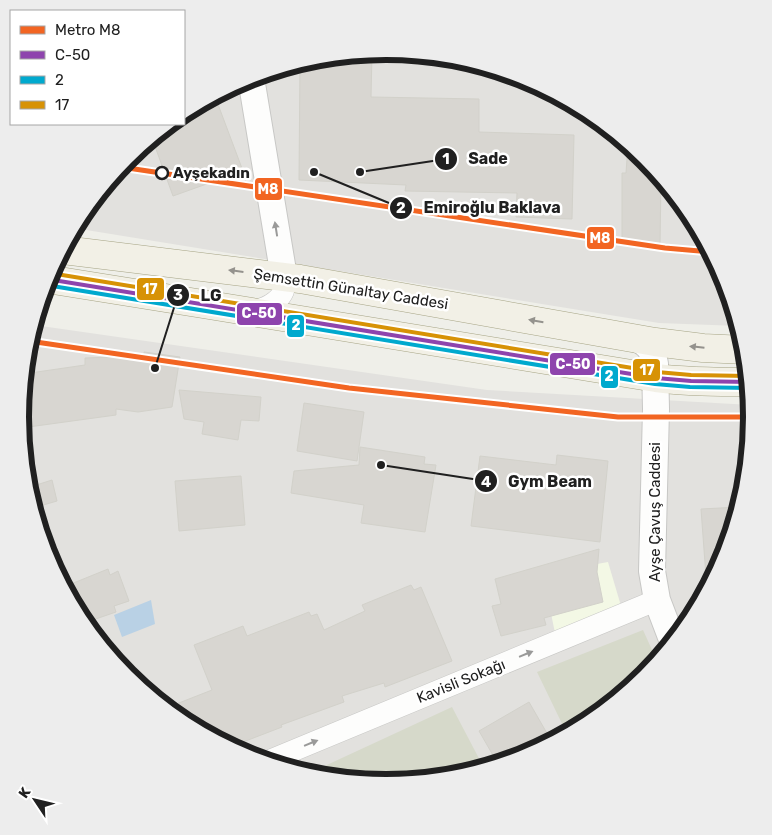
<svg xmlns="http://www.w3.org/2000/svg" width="772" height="835" viewBox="0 0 772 835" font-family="Rubik,sans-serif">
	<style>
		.residential { fill: #e2e1de }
		.education { fill: #f3f8e5 }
		.construction { fill: #d6d9ca }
		.water { fill: #b9d1e5 }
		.building { fill: #d8d6d1; stroke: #d2d1ca }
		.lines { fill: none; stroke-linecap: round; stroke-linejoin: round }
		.minor-casing { stroke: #c7c7c5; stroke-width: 22 }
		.tertiary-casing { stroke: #c7c7c5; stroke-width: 28 }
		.primary-casing { stroke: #a6a485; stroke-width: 29 }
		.minor { stroke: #fdfdfc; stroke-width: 21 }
		.tertiary { stroke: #fdfdfc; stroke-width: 26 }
		.primary { stroke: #f2f0e6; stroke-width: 28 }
		.bus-1-casing { stroke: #fff; stroke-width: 8 }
		.bus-2-casing { stroke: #fff; stroke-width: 8 }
		.bus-3-casing { stroke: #fff; stroke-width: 8 }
		.bus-1 { stroke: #8e44ad; stroke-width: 4 }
		.bus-2 { stroke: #00a9ce; stroke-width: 4 }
		.bus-3 { stroke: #d79205; stroke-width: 4 }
		.metro-1-casing { stroke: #fff; stroke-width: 9 }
		.metro-1 { stroke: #f26522; stroke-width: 5 }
		.oneway { fill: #9a9a99 }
		.oneway2 { fill: #94928d }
		.stop-dot { fill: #fff; stroke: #202020; stroke-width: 2.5 }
		.labels { text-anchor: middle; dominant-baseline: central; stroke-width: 5; stroke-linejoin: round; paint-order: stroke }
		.stop-label { font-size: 15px; font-weight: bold; fill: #202020; stroke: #fff; text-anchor: start }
		.street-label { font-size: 15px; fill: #202020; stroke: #fff }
		.rim { fill: none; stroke: #202020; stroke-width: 6 }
		.leader { fill: none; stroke: #202020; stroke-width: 2 }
		.callout-dot { fill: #202020; stroke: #fff; stroke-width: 2 }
		.mark-label { font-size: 15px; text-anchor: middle; font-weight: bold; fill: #fff }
		.callout-label { font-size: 16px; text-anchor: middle; font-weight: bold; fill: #202020; stroke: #fff; stroke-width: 5; stroke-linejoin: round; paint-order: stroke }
		.line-badge { stroke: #fff; stroke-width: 2 }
		.badge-label { font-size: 14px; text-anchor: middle; font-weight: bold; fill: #fff }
	</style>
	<rect width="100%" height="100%" fill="#efefe9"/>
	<path class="residential" d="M386,52L458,59L526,79L590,113L645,159L690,214L724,278L739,326L659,323L74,228L82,214L127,158L170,124H184V113L246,79L315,58Z
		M34,325L487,390L751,405L752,418L745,489L724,558L690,621L645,676L589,722L526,756L457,777L386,783L314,776L246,756L182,722L127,676L82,621L48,557L27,489L20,417L27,346Z"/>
	<path class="education" d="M608,562L624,616L557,643L543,574Z"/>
	<path class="construction" d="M643,630L657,661L645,677L589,722L567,734L537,672Z
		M452,707L484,768L457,777L386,783L320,777L316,770Z"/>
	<path class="water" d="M151,600L155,624L122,637L114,615Z"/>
	<path class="building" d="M372,53L371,97L479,99V132L574,135L572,219L516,217L517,193L405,191L406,185L299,180L300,63L315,58Z
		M216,99L243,171L173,196L152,138L170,124H184V113L195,106Z
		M628,145L645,159L661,179L660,245L622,244V173H626Z
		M144,352L180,357L172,407L138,412L116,409V415L21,428L20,417L24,378L31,377L30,373L85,365V358L144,356Z
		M179,390L261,397L259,421L241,420L238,440L202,434L204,422L184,419Z
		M304,403L364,412L357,461L297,451Z
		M360,447L425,457L424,464L436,465L425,532L361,523L364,505L291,493L294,471L359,465Z
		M557,455L608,461L600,542L471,526L480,456L556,465Z
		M241,476L245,525L179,531L175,481Z
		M52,480L57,501L33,508L27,488Z
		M740,507L724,558L707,590L701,509Z
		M599,549L597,572L603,602L544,618L546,625L501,636L492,606L501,604L495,579Z
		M108,569L110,575L118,571L129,601L114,606L116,612L84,623L66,591L73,589L71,584Z
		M411,585L414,590L421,587L452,661L385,687L384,683L342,696L344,702L281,725L282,727L230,747L182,722L166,708L212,690L194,645L243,626L247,636L309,612L311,616L317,614L324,630L365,611L362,605Z
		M529,702L552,742L526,756L498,764L479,731Z"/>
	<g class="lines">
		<g class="minor-casing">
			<path id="minor" d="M249,311C266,310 290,298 284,277
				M266,762L657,600"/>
		</g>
		<g class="tertiary-casing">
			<path id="tertiary" d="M251,78L284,277
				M637,339L643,342L649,347L653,354L655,364L656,409L652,571L657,600L673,642"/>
		</g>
		<g class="primary-casing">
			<path id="primary" d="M63,250L300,279L655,342L703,348L745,350
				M47,279L203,304L656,378C687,382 717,382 749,382"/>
		</g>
		<use href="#minor" class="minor"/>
		<use href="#tertiary" class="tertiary"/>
		<use href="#primary" class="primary"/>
		<g class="bus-1-casing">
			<path id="bus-1" d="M47,279L656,378L691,381L749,382"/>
		</g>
		<g class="bus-2-casing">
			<path id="bus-2" d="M46,285L655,384L690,387L749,388"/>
		</g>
		<g class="bus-3-casing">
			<path id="bus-3" d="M50,273L657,372L691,375L748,376"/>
		</g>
		<use href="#bus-1" class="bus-1"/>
		<use href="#bus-2" class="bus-2"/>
		<use href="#bus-3" class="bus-3"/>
		<g class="metro-1-casing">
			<path id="metro-1" d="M121,167L665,248L711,252
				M29,341L349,388L618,417H752"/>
		</g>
		<use href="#metro-1" class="metro-1"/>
	</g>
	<defs><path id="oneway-solid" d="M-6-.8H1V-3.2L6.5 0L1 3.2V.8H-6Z" transform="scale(1.25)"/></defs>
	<g class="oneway">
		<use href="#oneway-solid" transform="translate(276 229) rotate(-99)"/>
		<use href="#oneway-solid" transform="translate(526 654) rotate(-22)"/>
		<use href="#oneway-solid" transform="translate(311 743) rotate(-22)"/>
	</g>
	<g class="oneway2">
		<use href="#oneway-solid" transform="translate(236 271) rotate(-173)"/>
		<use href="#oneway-solid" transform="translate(536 321) rotate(-170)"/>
		<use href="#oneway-solid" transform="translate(697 347) rotate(-174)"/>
	</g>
	<circle class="stop-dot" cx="162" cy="173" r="6"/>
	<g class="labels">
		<g class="stop-label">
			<text x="173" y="173">Ayşekadın</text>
		</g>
		<g class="street-label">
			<text transform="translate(351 289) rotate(9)">Şemsettin Günaltay Caddesi</text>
			<text transform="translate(655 512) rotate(-90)">Ayşe Çavuş Caddesi</text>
			<text transform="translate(461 681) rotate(-22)">Kavisli Sokağı</text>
		</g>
	</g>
	<path d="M0 0H772V835H0ZM29 417a357 357 0 1 1 714 0a357 357 0 1 1-714 0Z" fill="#ededed" fill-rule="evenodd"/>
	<path class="rim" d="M29 417a357 357 0 1 1 714 0a357 357 0 1 1-714 0Z"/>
	<path class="leader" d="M360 172L446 159M314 172L401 208M155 368L178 295M381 465L486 481"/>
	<g class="callout-dot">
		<circle cx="360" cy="172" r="5"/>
		<circle cx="314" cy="172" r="5"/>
		<circle cx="155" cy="368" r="5"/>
		<circle cx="381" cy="465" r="5"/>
		<circle cx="446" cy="159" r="12"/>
		<circle cx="401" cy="208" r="12"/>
		<circle cx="178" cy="295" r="12"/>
		<circle cx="486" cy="481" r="12"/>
	</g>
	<g class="mark-label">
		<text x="446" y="164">1</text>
		<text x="401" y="213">2</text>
		<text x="178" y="300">3</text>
		<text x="486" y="487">4</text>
	</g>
	<g class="callout-label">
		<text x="488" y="164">Sade</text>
		<text x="492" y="213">Emiroğlu Baklava</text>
		<text x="211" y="301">LG</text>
		<text x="550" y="487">Gym Beam</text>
	</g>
	<g class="line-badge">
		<rect x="254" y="177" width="29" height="24" rx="5" fill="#f26522"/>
		<rect x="586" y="226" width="29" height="24" rx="5" fill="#f26522"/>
		<rect x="136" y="277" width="29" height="24" rx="5" fill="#d79205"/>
		<rect x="236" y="302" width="47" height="24" rx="5" fill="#8e44ad"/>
		<rect x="286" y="314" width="19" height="24" rx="5" fill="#00a9ce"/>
		<rect x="549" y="352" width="47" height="24" rx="5" fill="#8e44ad"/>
		<rect x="632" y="358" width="29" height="24" rx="5" fill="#d79205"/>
		<rect x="600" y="365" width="19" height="24" rx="5" fill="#00a9ce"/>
	</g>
	<g class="badge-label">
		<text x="268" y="194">M8</text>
		<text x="600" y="243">M8</text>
		<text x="150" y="294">17</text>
		<text x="259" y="318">C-50</text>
		<text x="296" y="330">2</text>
		<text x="573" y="369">C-50</text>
		<text x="647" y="375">17</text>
		<text x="609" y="381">2</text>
	</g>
	<rect x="10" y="10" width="175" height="115" fill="#ffffff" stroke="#a6a6a6"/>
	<rect x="20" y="26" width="25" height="8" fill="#f26522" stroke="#a6a6a6"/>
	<text x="55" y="35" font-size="15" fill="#202020">Metro M8</text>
	<rect x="20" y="51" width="25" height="8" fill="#8e44ad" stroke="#a6a6a6"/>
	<text x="55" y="60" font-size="15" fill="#202020">C-50</text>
	<rect x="20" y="76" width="25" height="8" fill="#00a9ce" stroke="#a6a6a6"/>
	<text x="55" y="85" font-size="15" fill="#202020">2</text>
	<rect x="20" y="101" width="25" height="8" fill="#d79205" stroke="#a6a6a6"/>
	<text x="55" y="110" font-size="15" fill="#202020">17</text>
	<g transform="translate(35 800) rotate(305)" stroke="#ffffff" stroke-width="4" paint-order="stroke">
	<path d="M0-4L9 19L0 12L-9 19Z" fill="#202020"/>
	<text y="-8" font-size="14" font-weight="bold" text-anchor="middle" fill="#202020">K</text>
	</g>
</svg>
